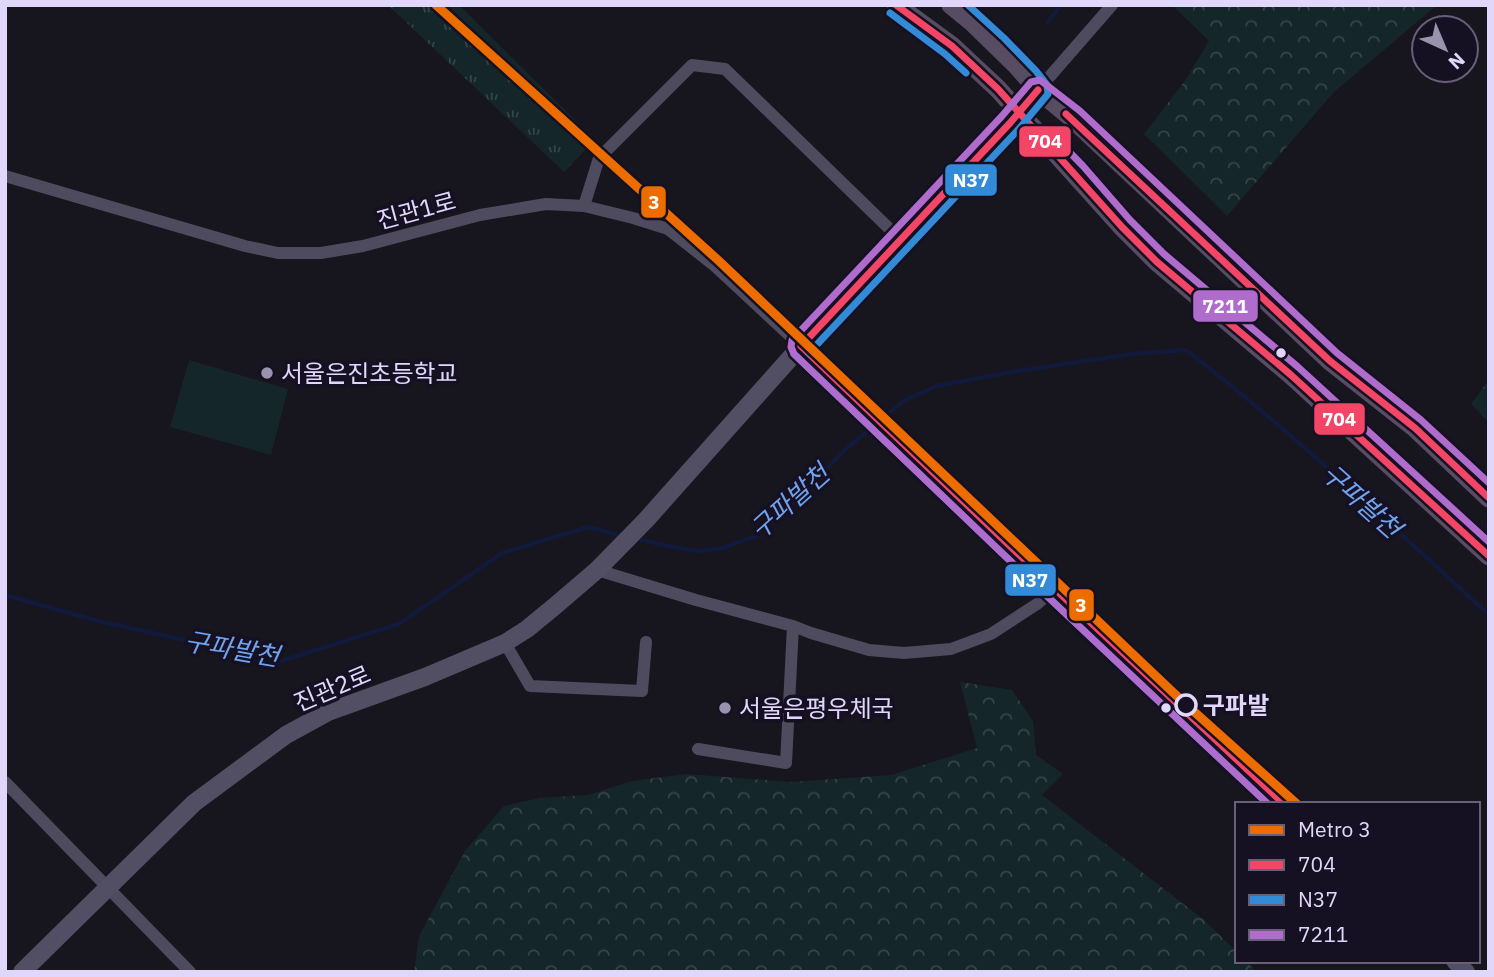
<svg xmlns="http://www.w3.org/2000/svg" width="1494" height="977" viewBox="0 0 1494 977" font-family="'IBM Plex Sans','Noto Sans KR',sans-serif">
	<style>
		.forest { fill: url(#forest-crowns) }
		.park { fill: url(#park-tufts) }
		.garden { fill: #14262a }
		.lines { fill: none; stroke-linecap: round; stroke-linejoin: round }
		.stream { stroke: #111a3a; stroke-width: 4.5 }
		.street { stroke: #4e4b5e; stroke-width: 12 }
		.secondary { stroke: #524e64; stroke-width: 18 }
		.primary { stroke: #574c62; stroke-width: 19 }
		.bus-1-casing { stroke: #161122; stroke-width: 12 }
		.bus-2-casing { stroke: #161122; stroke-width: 12 }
		.bus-3-casing { stroke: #161122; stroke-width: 12 }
		.bus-1 { stroke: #f34667; stroke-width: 7 }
		.bus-2 { stroke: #338bd7; stroke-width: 7 }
		.bus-3 { stroke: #b06ccc; stroke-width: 7 }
		.metro-1-casing { stroke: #161122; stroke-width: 14 }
		.metro-1 { stroke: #ed6c00; stroke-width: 9 }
		.bus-dot { fill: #e0d7fa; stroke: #161122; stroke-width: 2.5 }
		.poi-dot { fill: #9a93ad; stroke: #161122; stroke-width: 2.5 }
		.stop-dot { fill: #161122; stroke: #e0d7fa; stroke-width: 3.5 }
		.labels { text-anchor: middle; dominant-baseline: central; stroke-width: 7; stroke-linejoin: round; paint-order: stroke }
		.street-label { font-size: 24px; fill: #e0d7fa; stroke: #161122 }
		.poi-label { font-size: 24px; fill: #e0d7fa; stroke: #161122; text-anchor: start }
		.stop-label { font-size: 24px; font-weight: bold; fill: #e0d7fa; stroke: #161122; text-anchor: start }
		.water-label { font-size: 26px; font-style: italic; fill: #70a4ef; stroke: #161122 }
		.line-badge { stroke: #161122; stroke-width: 2.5 }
		.badge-label { font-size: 19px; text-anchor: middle; font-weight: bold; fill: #fff }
	</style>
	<defs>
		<pattern id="forest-crowns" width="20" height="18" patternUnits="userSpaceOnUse" patternTransform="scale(1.75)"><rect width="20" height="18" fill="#14262a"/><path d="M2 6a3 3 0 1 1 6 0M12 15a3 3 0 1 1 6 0" fill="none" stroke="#36454a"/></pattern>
		<pattern id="park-tufts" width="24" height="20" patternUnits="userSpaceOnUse" patternTransform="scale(1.75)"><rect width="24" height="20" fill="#14262a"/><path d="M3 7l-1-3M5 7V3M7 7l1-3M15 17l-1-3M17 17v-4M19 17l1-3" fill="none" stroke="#36454a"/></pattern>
	</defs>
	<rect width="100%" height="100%" fill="#17151e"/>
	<path class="forest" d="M1172,5H1437L1333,93L1227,216L1144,134L1184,82L1209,41Z
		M1489,380V422L1471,404Z
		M960,682L1012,690L1033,721L1036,755L1063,774L1042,795L1203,919L1237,952V961H1246L1257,972H414L419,936L465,851L504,806L540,798L588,795L632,781L686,774L790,782L891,775L977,748Z"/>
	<path class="park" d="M388,5H459L595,140L564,172Z"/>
	<path class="garden" d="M189,360L288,389L271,455L170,427Z"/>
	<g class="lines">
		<path class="stream" d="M1048,22L1061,5
			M882,419L905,400L937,386L1011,372L1132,354L1186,350C1292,432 1390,524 1489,615
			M634,538L667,546L699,551L723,548L756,536L780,516L846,449L875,425
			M5,595L98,621L281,661L399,624L502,553L588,527L622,536"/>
		<path class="street" d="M1038,90L1112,5
			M5,176L245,246L278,253H321L363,246L480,215L546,204L584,206L633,218L668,229L715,266L801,346
			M584,206L599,158L692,65L725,69L901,240
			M597,570L696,600L793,626L811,633L869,650L904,653L951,649L991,634L1037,604L1055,589
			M505,643L530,686L642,691L646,642
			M698,749L786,763L793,626
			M5,782L190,972"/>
		<path class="secondary" d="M801,346L1055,589L1284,804
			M1455,961L1466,972
			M22,972L194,803L286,735L328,712L425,677L505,643L527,629L555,606L597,570L646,520L801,346L1010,123L1038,90"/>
		<path class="primary" d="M896,5L952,46L998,89L1122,227L1157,262L1291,375L1489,556
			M951,5L973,23L1017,66L1038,90L1073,119L1330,361L1415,428L1489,498"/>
		<g class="bus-1-casing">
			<path id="bus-1" d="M896,5L952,46L998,89L1122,227L1157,262L1291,375L1489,556
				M1038,90L1010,123L801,346L1055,589L1284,804
				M1066,114L1330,361L1415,428L1489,498"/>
		</g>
		<g class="bus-2-casing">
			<path id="bus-2" d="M890,13L945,54L966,73
				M809,353L1018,130L1048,94L1047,85L1036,71L1004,38L968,5
				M794,354L1048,597L1268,804"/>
		</g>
		<g class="bus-3-casing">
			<path id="bus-3" d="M1049,131L1083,166L1130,220L1164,254L1298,367L1489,542
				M1268,804L1048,597L794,354L791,347L792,340L1002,116L1031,82L1040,80L1080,111L1337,353L1421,420L1489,483"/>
		</g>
		<use href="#bus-1" class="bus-1"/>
		<use href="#bus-2" class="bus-2"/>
		<use href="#bus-3" class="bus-3"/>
		<g class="metro-1-casing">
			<path id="metro-1" d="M436,5L719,261L1180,699L1297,804"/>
		</g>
		<use href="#metro-1" class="metro-1"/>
	</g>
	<g class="bus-dot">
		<circle cx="1281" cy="353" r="6"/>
		<circle cx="1166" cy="708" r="6"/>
	</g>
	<g class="poi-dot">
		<circle cx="267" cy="373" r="7"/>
		<circle cx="725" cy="708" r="7"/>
	</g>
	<circle class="stop-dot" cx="1186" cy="705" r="10"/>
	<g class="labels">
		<g class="street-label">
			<text transform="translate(416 210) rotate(-15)">진관1로</text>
			<text transform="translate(332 688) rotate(-23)">진관2로</text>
		</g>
		<g class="poi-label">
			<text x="281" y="373">서울은진초등학교</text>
			<text x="739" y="708">서울은평우체국</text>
		</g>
		<g class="stop-label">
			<text x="1203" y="705">구파발</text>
		</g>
		<g class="water-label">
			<text transform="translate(1362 500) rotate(42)">구파발천</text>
			<text transform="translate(789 501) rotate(-42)">구파발천</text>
			<text transform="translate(232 648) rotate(10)">구파발천</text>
		</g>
	</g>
	<g class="line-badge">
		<rect x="1018" y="125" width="54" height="33" rx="7" fill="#f34667"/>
		<rect x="944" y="163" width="54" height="34" rx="7" fill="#338bd7"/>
		<rect x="640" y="185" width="27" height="34" rx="7" fill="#ed6c00"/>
		<rect x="1192" y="289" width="67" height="34" rx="7" fill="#b06ccc"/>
		<rect x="1313" y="402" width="53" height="34" rx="7" fill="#f34667"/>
		<rect x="1004" y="563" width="53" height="34" rx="7" fill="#338bd7"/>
		<rect x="1068" y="588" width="27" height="34" rx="7" fill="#ed6c00"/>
	</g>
	<g class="badge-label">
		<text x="1045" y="148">704</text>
		<text x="971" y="187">N37</text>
		<text x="654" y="209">3</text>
		<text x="1225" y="313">7211</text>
		<text x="1339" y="426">704</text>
		<text x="1030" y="587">N37</text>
		<text x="1081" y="612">3</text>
	</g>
	<rect width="1494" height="977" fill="none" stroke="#e0d7fa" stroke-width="14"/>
	<rect x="1235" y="802" width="245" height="161" fill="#161122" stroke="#676078" stroke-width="2"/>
	<rect x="1249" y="825" width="35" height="10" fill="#ed6c00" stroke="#676078" stroke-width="2"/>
	<text x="1298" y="837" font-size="21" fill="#e0d7fa">Metro 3</text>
	<rect x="1249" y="860" width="35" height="10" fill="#f34667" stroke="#676078" stroke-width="2"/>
	<text x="1298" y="872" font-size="21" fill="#e0d7fa">704</text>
	<rect x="1249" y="895" width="35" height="10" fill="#338bd7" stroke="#676078" stroke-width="2"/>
	<text x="1298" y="907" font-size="21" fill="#e0d7fa">N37</text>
	<rect x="1249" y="930" width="35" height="10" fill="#b06ccc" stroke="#676078" stroke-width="2"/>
	<text x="1298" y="942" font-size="21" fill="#e0d7fa">7211</text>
	<g transform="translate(1445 49) rotate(136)"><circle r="33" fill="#161122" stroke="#676078" stroke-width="2"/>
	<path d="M0-5L12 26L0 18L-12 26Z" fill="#9a93ad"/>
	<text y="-10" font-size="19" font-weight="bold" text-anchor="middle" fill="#e0d7fa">N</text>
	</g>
</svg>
